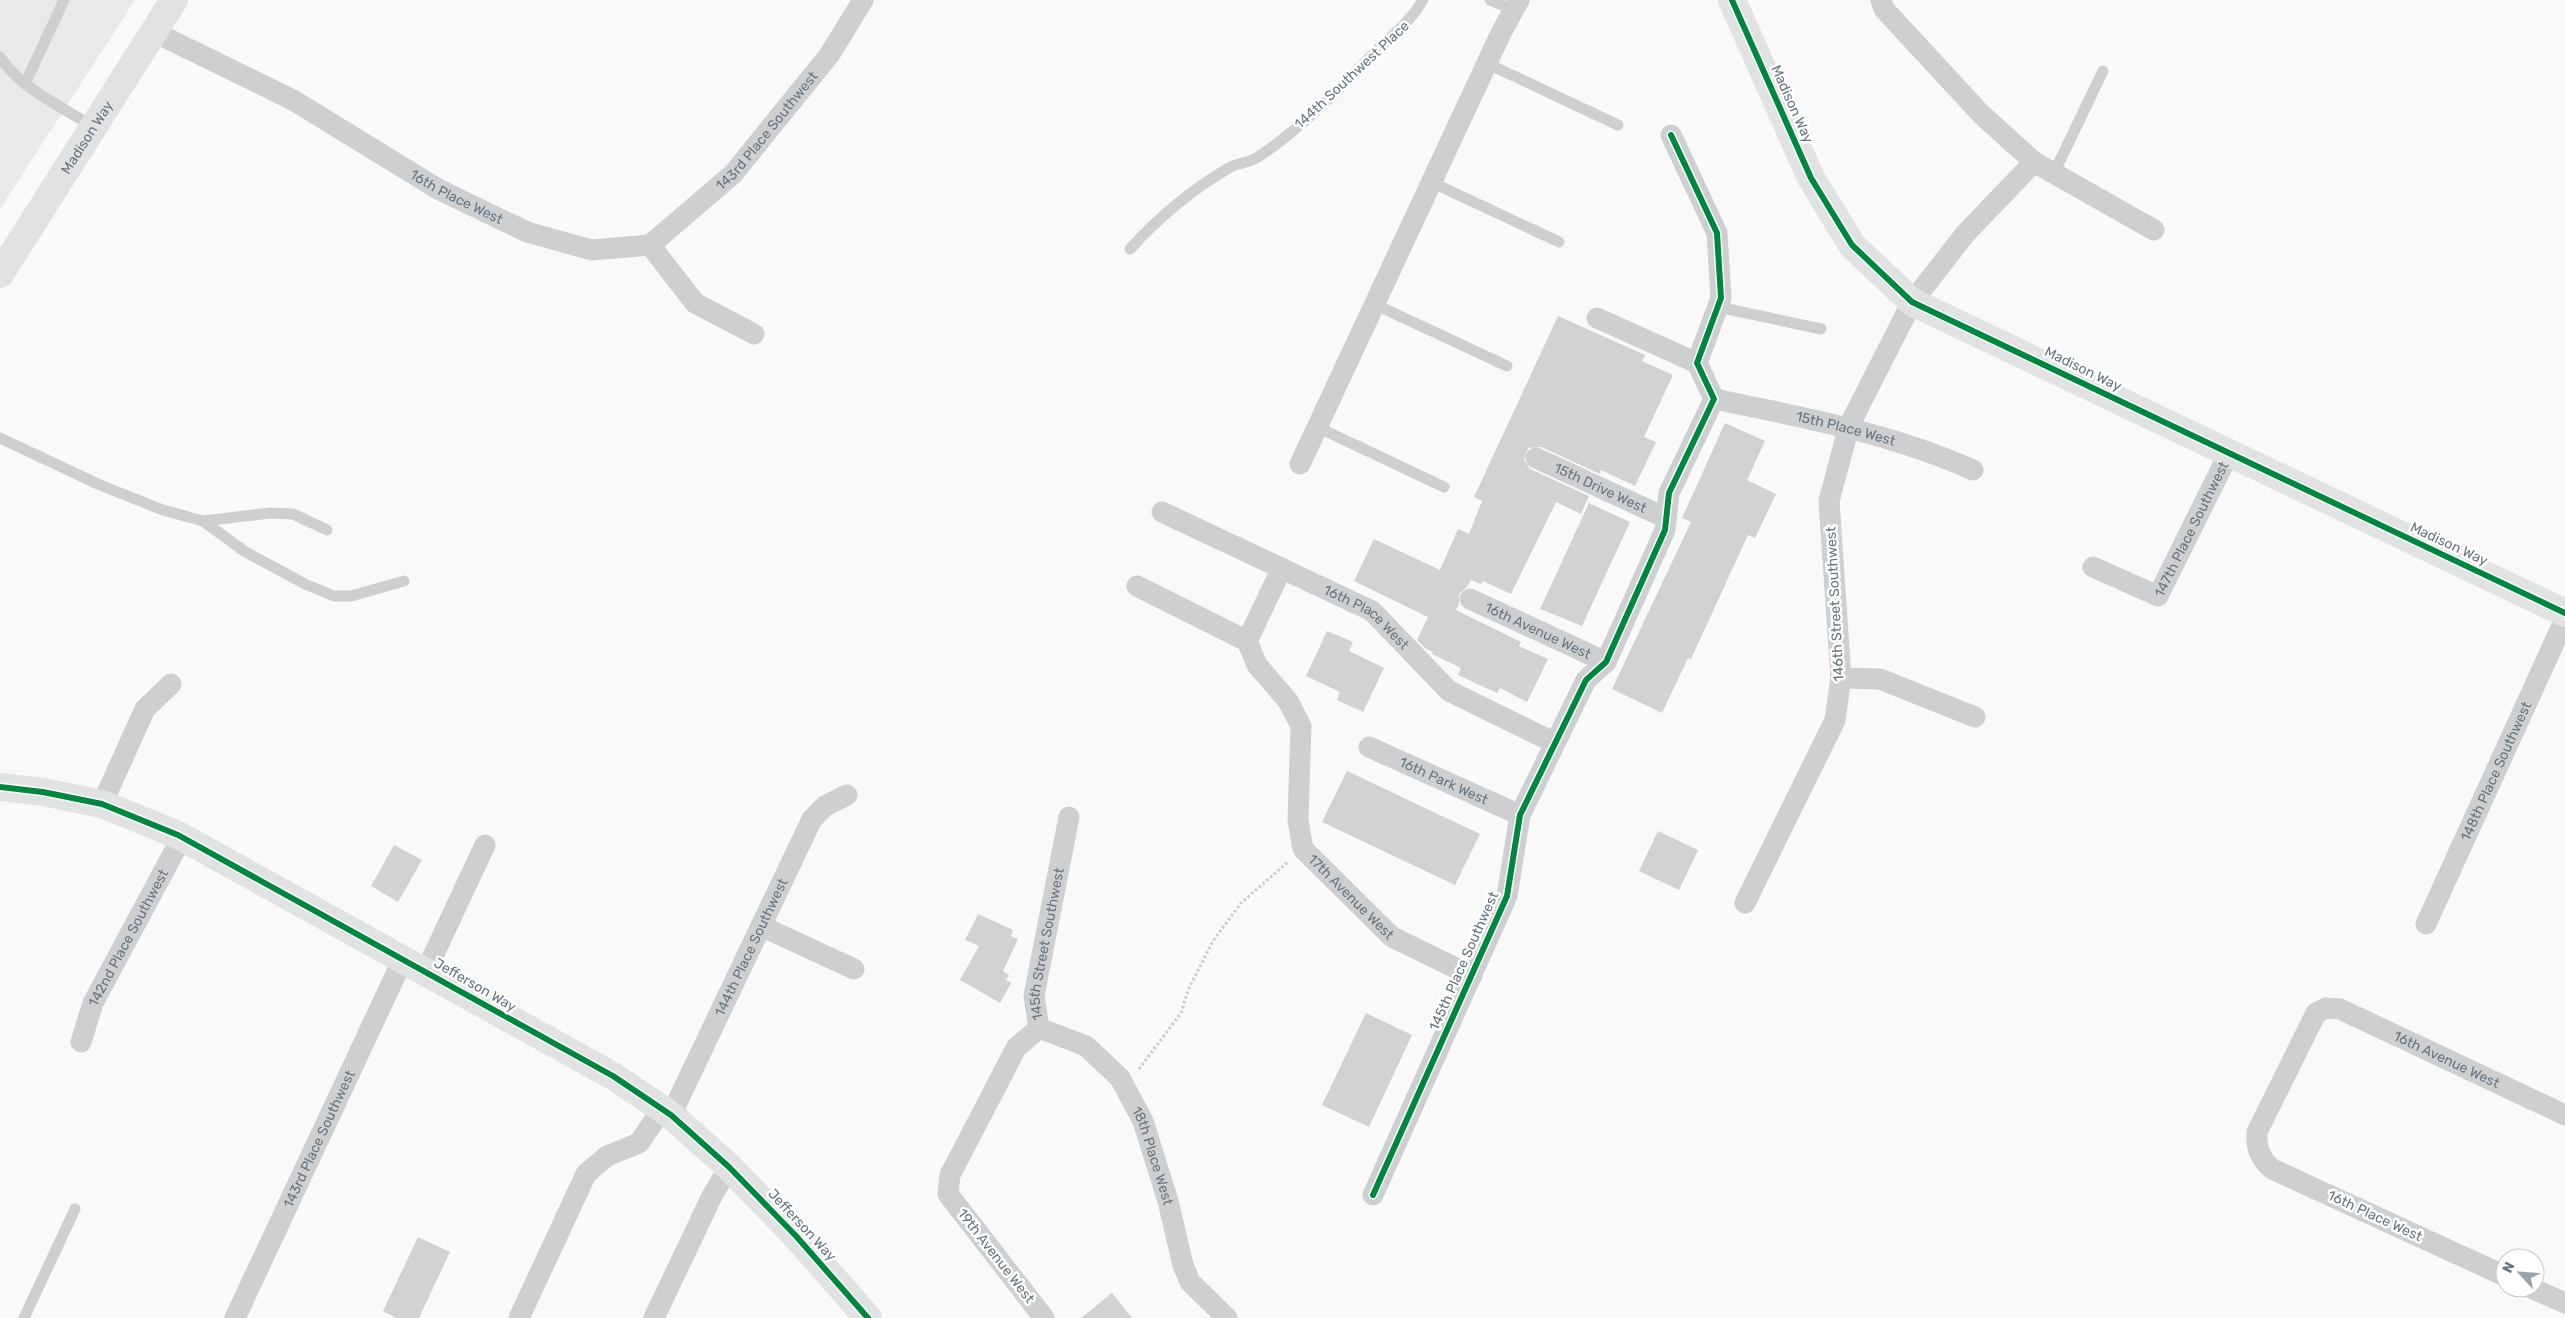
<svg xmlns="http://www.w3.org/2000/svg" width="2565" height="1318" viewBox="0 0 2565 1318" font-family="Rubik,sans-serif">
	<style>
		.built { fill: #e8e9e9 }
		.building { fill: #d0d2d3 }
		.lines { fill: none; stroke-linecap: round; stroke-linejoin: round }
		.path { stroke: #cbcccd; stroke-width: 3; stroke-dasharray: 2.5 2.5; stroke-linecap: butt }
		.lane { stroke: #cecfd0; stroke-width: 11 }
		.street { stroke: #cecfd0; stroke-width: 21 }
		.secondary { stroke: #e1e2e2; stroke-width: 28 }
		.cycleway-casing { stroke: #fff; stroke-width: 9 }
		.cycleway { stroke: #00873e; stroke-width: 6 }
		.labels { text-anchor: middle; dominant-baseline: central; stroke-width: 5; stroke-linejoin: round; paint-order: stroke }
		.street-label { font-size: 14px; fill: #657683; stroke: #fff }
	</style>
	<rect width="100%" height="100%" fill="#f9f9f9"/>
	<path class="built" d="M0,0H135L0,209Z"/>
	<path class="building" d="M1558,316L1645,355L1642,361L1673,375L1644,437L1656,442L1635,486L1601,470L1600,474L1541,447L1528,448L1524,460L1530,469L1589,496L1581,514L1556,502L1511,594L1483,581L1481,584L1471,580L1467,587L1459,594V604L1456,610L1521,642L1519,646L1548,659L1527,702L1500,688L1497,693L1458,675L1461,668L1432,654L1433,652L1425,648L1417,640L1428,617L1354,581L1374,539L1440,570L1458,529L1469,534L1482,501L1474,497Z
		M1725,423L1765,441L1747,480L1776,494L1755,538L1748,535L1691,659L1688,658L1662,713L1612,689L1691,522L1682,518Z
		M1589,503L1630,522L1582,626L1540,609Z
		M1327,631L1353,642L1349,651L1384,668L1363,712L1337,700L1340,692L1306,676Z
		M1347,771L1480,834L1455,885L1322,822Z
		M1658,831L1698,850L1679,890L1639,871Z
		M394,845L422,860L398,902L371,886Z
		M978,914L1013,930L1011,936L1018,939L1003,971L1009,975L1006,980L1011,983L1000,1003L960,980L979,946L965,940Z
		M1366,1013L1412,1035L1369,1127L1322,1105Z
		M418,1237L450,1252L419,1318H396L383,1311Z
		M1112,1293L1132,1318H1081Z"/>
	<g class="lines">
		<path class="path" d="M1139,1069L1181,1013L1188,990L1213,941L1241,903L1288,862"/>
		<path class="lane" d="M1490,0L1514,10
			M0,57C21,89 62,107 94,127
			M1486,63L1618,125
			M25,84L64,0
			M2054,173L2103,71
			M1431,182L1559,242
			M1130,249C1159,217 1190,191 1227,169C1236,163 1249,163 1258,157C1302,128 1338,90 1374,53C1394,33 1408,25 1423,0
			M1374,304L1507,366
			M1718,307L1821,329
			M1317,427L1444,487
			M0,438L100,485L163,510L203,521L270,513L293,514L327,530
			M203,521L244,551L305,584L334,596H351L404,581
			M24,1318L75,1209"/>
		<g class="street">
			<path id="s1" d="M154,32L293,100L438,189L527,232L592,250L650,245"/>
			<path d="M2034,162L2154,230"/>
			<path id="s2" d="M650,245L733,174L830,54L863,0"/>
			<path d="M650,245L695,303L754,334"/>
			<path d="M1597,318L1697,363"/>
			<path id="s3" d="M1714,399C1802,417 1890,433 1973,470"/>
			<path id="s4" d="M1536,458L1666,518"/>
			<path d="M1300,464L1501,33L1519,0"/>
			<path id="s5" d="M1162,512L1372,611L1449,691L1555,743"/>
			<path id="s6" d="M2093,567L2158,596L2229,453"/>
			<path id="s7" d="M1137,586L1247,641L1257,665L1288,701L1301,726L1298,820L1303,849L1392,937L1472,976"/>
			<path id="s8" d="M1470,599L1606,662"/>
			<path d="M1247,641L1282,568"/>
			<path d="M1841,678L1880,679L1975,717"/>
			<path id="s9" d="M1369,747L1520,815"/>
			<path d="M102,804L145,709L171,684"/>
			<path d="M1745,903L1835,720L1841,678L1829,501L1849,426L1912,302L1966,233L2034,162L1981,114L1884,9L1881,0"/>
			<path id="s10" d="M2426,924L2565,619"/>
			<path d="M761,926L854,969"/>
			<path d="M426,971L485,845"/>
			<path id="s11" d="M1039,1028L1086,1046L1120,1078L1143,1121L1168,1201L1183,1265L1190,1282L1227,1318"/>
			<path id="s12" d="M81,1042L93,1003L182,837"/>
			<path id="s13" d="M671,1115L812,819L825,806L847,795"/>
			<path d="M1373,1195L1507,896L1520,815L1586,680L1606,662L1665,530L1669,493L1714,399L1697,363L1721,298L1717,233L1671,135"/>
			<path id="s14" d="M2505,1276L2272,1169C2260,1158 2256,1149 2257,1132L2316,1013L2326,1008L2340,1009L2565,1115"/>
			<path d="M2531,1288L2565,1303"/>
			<path id="s15" d="M235,1318L403,959"/>
			<path d="M519,1318L586,1174L607,1156L639,1143L662,1109"/>
			<path d="M654,1318L712,1196L729,1167"/>
			<path id="s16" d="M1044,1318L948,1194L950,1175L1016,1048L1039,1028L1034,996L1069,817"/>
		</g>
		<g class="secondary">
			<path d="M1732,0L1811,178L1852,245L1912,302L2565,613"/>
			<path id="s17" d="M0,274L174,0"/>
			<path d="M0,787L43,792L102,804L178,835L613,1076L671,1115L729,1167L796,1236L868,1318"/>
		</g>
		<g class="cycleway-casing">
			<path id="cycleway" d="M1732,0L1811,178L1852,245L1912,302L2565,613
				M0,787L43,792L102,804L178,835L613,1076L671,1115L729,1167L796,1236L868,1318
				M1373,1195L1507,896L1520,815L1586,680L1606,662L1665,530L1669,493L1714,399L1697,363L1721,298L1717,233L1671,135"/>
		</g>
		<use href="#cycleway" class="cycleway"/>
	</g>
	<g class="labels">
		<g class="street-label">
			<text transform="translate(1352 75) rotate(-43)">144th Southwest Place</text>
			<text transform="translate(1792 104) rotate(66)">Madison Way</text>
			<text stroke="none"><textPath href="#s2" startOffset="164">143rd Place Southwest</textPath></text>
			<text stroke="none"><textPath href="#s17" startOffset="162">Madison Way</textPath></text>
			<text stroke="none"><textPath href="#s1" startOffset="345">16th Place West</textPath></text>
			<text transform="translate(2083 369) rotate(26)">Madison Way</text>
			<text stroke="none"><textPath href="#s3" startOffset="135">15th Place West</textPath></text>
			<text stroke="none"><textPath href="#s4" startOffset="71">15th Drive West</textPath></text>
			<text stroke="none"><textPath href="#s6" startOffset="146">147th Place Southwest</textPath></text>
			<text transform="translate(2449 544) rotate(25)">Madison Way</text>
			<text transform="translate(1835 604) rotate(-93)">146th Street Southwest</text>
			<text stroke="none"><textPath href="#s5" startOffset="231">16th Place West</textPath></text>
			<text stroke="none"><textPath href="#s8" startOffset="75">16th Avenue West</textPath></text>
			<text stroke="none"><textPath href="#s10" startOffset="168">148th Place Southwest</textPath></text>
			<text stroke="none"><textPath href="#s9" startOffset="82">16th Park West</textPath></text>
			<text stroke="none"><textPath href="#s7" startOffset="416">17th Avenue West</textPath></text>
			<text stroke="none"><textPath href="#s12" startOffset="115">142nd Place Southwest</textPath></text>
			<text stroke="none"><textPath href="#s16" startOffset="435">145th Street Southwest</textPath></text>
			<text stroke="none"><textPath href="#s13" startOffset="186">144th Place Southwest</textPath></text>
			<text transform="translate(1464 961) rotate(-66)">145th Place Southwest</text>
			<text transform="translate(475 985) rotate(30)">Jefferson Way</text>
			<text stroke="none"><textPath href="#s14" startOffset="574">16th Avenue West</textPath></text>
			<text stroke="none"><textPath href="#s15" startOffset="198">143rd Place Southwest</textPath></text>
			<text stroke="none"><textPath href="#s11" startOffset="182">18th Place West</textPath></text>
			<text transform="translate(2375 1216) rotate(25)">16th Place West</text>
			<text transform="translate(802 1225) rotate(47)">Jefferson Way</text>
			<text transform="translate(996 1256) rotate(52)">19th Avenue West</text>
		</g>
	</g>
	<g transform="translate(2520 1273) rotate(296)"><circle r="24" fill="#ffffff" stroke="#c1c8cd"/>
	<path d="M0-4L9 19L0 12L-9 19Z" fill="#99a4ac"/>
	<text y="-8" font-size="14" font-weight="bold" text-anchor="middle" fill="#657683">N</text>
	</g>
</svg>
